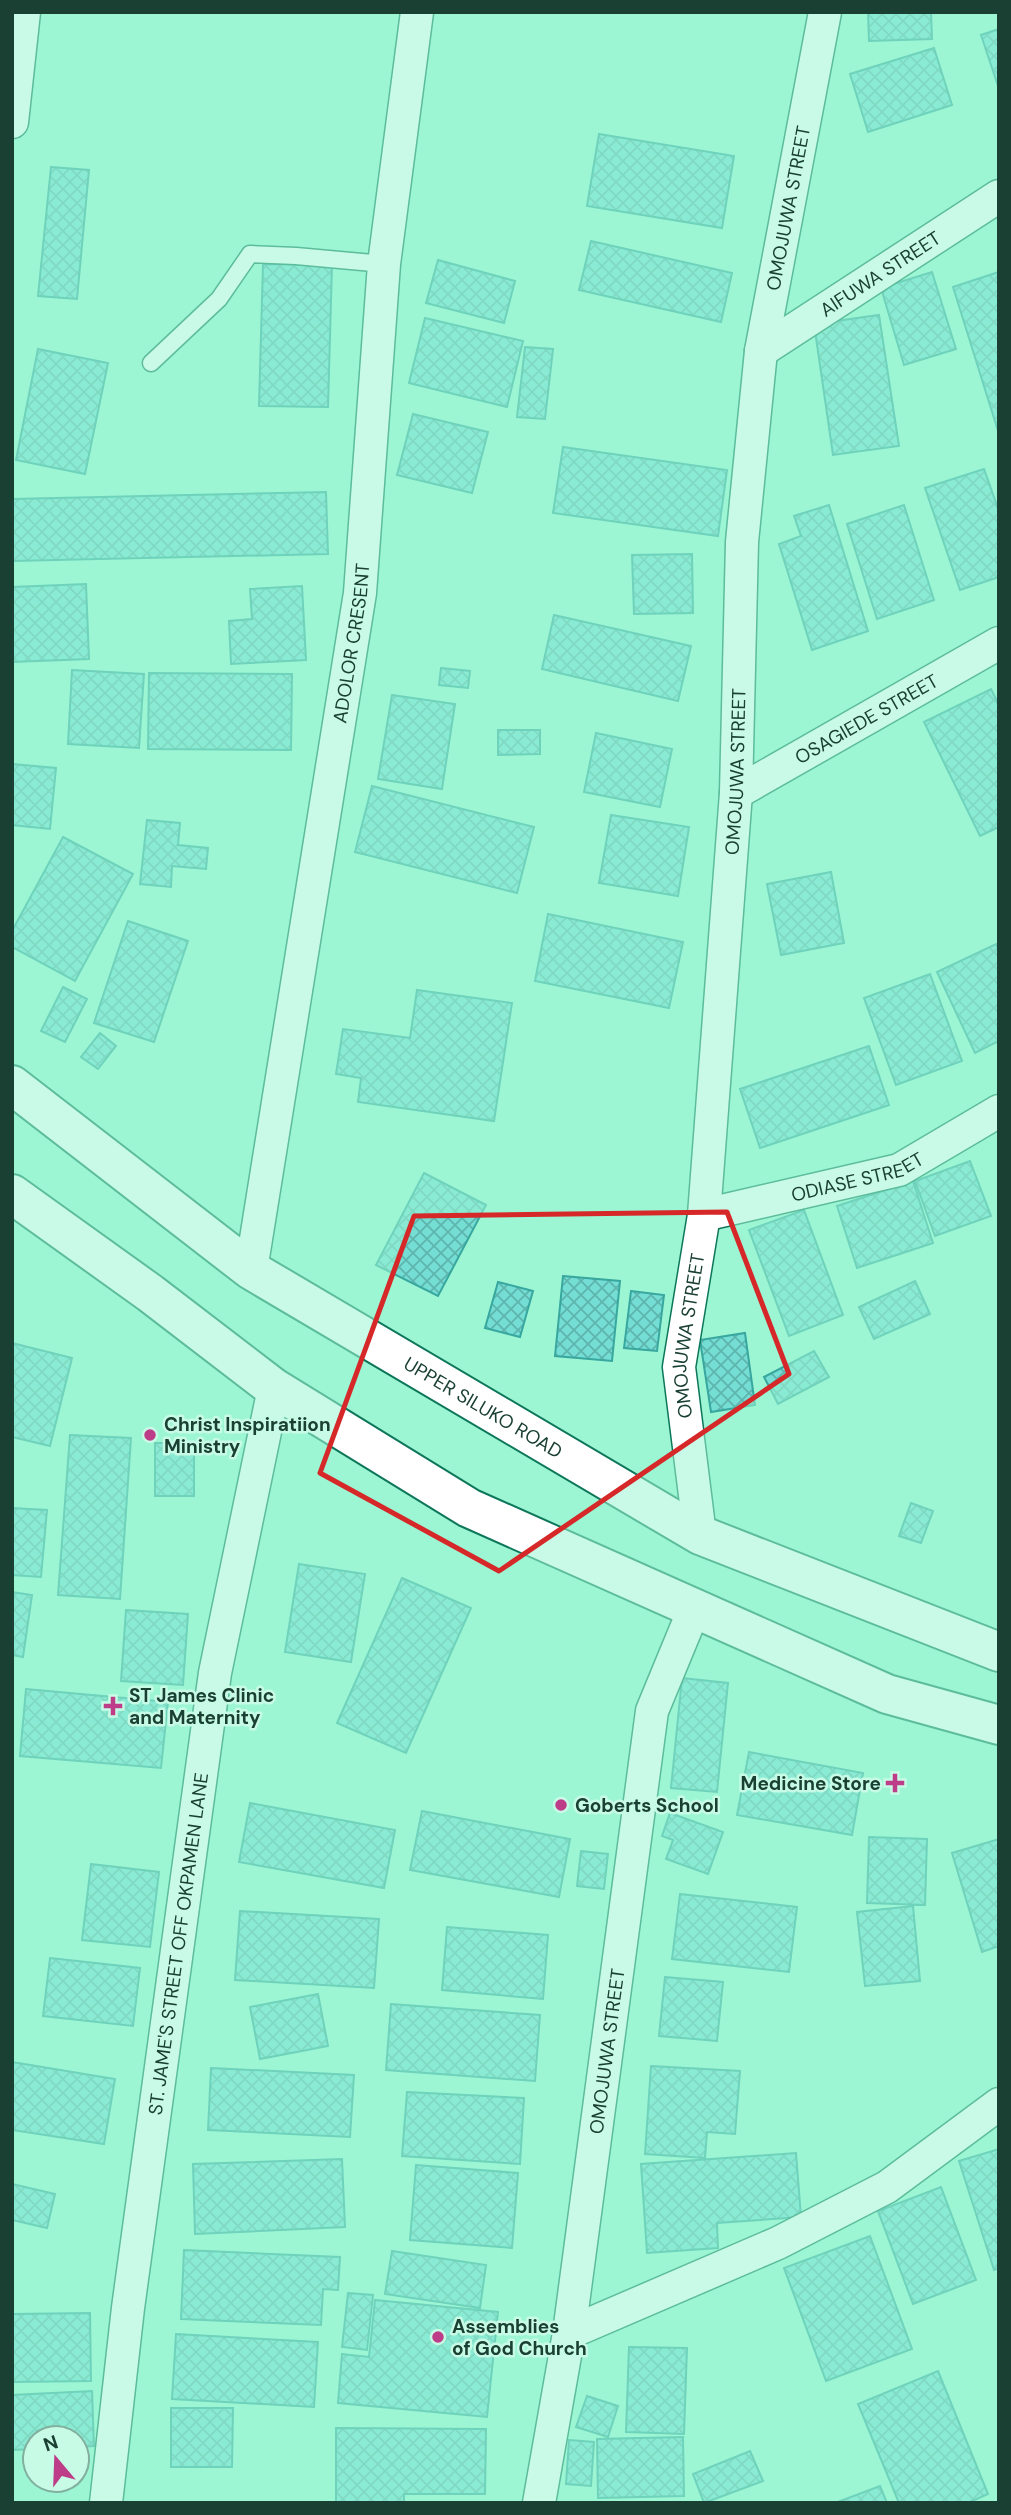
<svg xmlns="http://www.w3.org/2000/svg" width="1011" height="2515" viewBox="0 0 1011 2515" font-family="'DM Sans',sans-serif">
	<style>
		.building { fill: url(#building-cross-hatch); stroke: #38a79e; stroke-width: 2 }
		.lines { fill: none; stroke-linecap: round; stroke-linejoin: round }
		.service-casing { stroke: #0e775a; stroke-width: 19 }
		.minor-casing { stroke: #0e775a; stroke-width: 35 }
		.primary-casing { stroke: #0e775a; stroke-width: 42 }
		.service { stroke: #fff; stroke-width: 16 }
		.minor { stroke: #fff; stroke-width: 32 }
		.primary { stroke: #fff; stroke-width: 38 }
		.marked { fill: none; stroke: #d62828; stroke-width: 5; stroke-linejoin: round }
		.poi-dot { fill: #bd3d89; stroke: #c8fbe6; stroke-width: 2.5 }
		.labels { text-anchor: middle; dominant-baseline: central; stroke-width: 5; stroke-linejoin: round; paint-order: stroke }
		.street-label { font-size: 19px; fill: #1a4033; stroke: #c8fbe6 }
		.poi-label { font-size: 19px; font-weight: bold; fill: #1a4033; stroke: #c8fbe6; text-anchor: start }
	</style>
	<defs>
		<pattern id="building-cross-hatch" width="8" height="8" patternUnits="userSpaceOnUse" patternTransform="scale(1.75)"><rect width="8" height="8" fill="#74ddd4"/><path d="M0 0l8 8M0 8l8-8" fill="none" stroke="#5eb5ad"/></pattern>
	</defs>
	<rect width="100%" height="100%" fill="#9cf6d4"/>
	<path class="building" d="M868,12H931L932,39L869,41Z
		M999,29V89L981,35Z
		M934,48L952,105L868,132L850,74Z
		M599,134L734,156L722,228L587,206Z
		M51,167L89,170L77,299L38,296Z
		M591,241L732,273L721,322L579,290Z
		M438,260L515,281L504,323L426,303Z
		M263,264L332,265L328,407L259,406Z
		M932,272L956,349L904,365L881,288Z
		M999,272V431H998L953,287Z
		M879,315L899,446L833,455L814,324Z
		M425,318L523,341L507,407L409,383Z
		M525,347L553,349L545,419L517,417Z
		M38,349L108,363L85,474L16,460Z
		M413,414L488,432L472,493L397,475Z
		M563,447L727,470L718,536L553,513Z
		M984,469L999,511V577L960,590L925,488Z
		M326,492L328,554L12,561V499Z
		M829,505L868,631L812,650L779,544L801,536L794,516Z
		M904,505L934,600L877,619L847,524Z
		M692,554L693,613L634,614L632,555Z
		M86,584L89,659L12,662V587Z
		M302,586L306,660L231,664L229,621L252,619L250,589Z
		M554,615L691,646L678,701L542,669Z
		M441,668L470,671L468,688L439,685Z
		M72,670L144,674L139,748L68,744Z
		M149,673L292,674L291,750L148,749Z
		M991,689L999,705V827L980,836L924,722Z
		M392,695L455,704L442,789L378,779Z
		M498,730H540V754L498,755Z
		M596,733L672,749L660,807L584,792Z
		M12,764L56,768L50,829L12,825Z
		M372,786L534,827L517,893L355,852Z
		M611,815L689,827L678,896L599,883Z
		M147,820L180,823L178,845L208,848L206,869L172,866L171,887L140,884Z
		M63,837L133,874L75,981L12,947V931Z
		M831,872L844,943L781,955L767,884Z
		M548,914L683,942L669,1008L535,981Z
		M128,921L188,941L154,1042L94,1023Z
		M996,944L999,950V1041L975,1053L937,972Z
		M930,974L962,1061L896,1085L864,998Z
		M63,987L87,999L65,1042L41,1031Z
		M417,990L512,1003L494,1121L358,1102L361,1078L336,1074L343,1029L410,1038Z
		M100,1033L116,1046L98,1069L81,1057Z
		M869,1046L889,1105L760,1148L740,1089Z
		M970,1161L991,1216L935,1236L915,1181Z
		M424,1173L486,1205L438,1296L376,1265Z
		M913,1181L933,1243L857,1268L837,1206Z
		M804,1210L843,1315L789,1336L749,1230Z
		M563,1276L620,1281L612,1361L555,1356Z
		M915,1281L930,1314L874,1339L859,1307Z
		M498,1282L533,1291L520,1337L485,1328Z
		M631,1291L664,1295L657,1351L624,1348Z
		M745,1333L755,1405L711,1412L700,1340Z
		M12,1343L72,1358L50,1446L12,1437Z
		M814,1351L829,1377L778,1404L764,1377Z
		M70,1435L131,1438L120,1599L58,1595Z
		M155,1443H194V1496H155Z
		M911,1503L933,1511L921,1543L899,1536Z
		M12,1508L47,1510L41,1577L12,1575Z
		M299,1564L365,1574L351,1662L285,1652Z
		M402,1578L471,1608L406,1753L337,1723Z
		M12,1592L32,1595L23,1657L12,1655Z
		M126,1610L188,1614L183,1685L121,1681Z
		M682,1678L728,1683L717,1792L671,1788Z
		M26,1689L168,1702L161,1768L20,1756Z
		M749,1752L863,1773L852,1835L737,1815Z
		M250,1803L395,1830L384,1888L239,1862Z
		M422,1811L570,1839L559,1897L410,1870Z
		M670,1813L723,1832L708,1874L666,1859L673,1840L662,1836Z
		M869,1837L927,1839L925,1905L867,1903Z
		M999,1839V1946L982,1952L952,1853Z
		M581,1851L608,1854L604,1889L577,1886Z
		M91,1864L159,1872L150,1947L82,1940Z
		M680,1894L797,1907L789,1972L672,1959Z
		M913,1906L920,1981L865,1986L857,1912Z
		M240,1911L379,1919L374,1988L235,1980Z
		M447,1927L548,1935L543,1999L442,1990Z
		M50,1958L140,1968L133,2026L43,2016Z
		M665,1977L723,1982L717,2041L659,2036Z
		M318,1994L328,2046L260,2059L250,2007Z
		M391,2004L540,2015L535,2081L386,2070Z
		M12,2062L115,2079L104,2144L12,2130Z
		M651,2066L740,2071L735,2134L707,2132L705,2158L645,2154Z
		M211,2068L354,2075L350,2137L208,2130Z
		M407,2092L524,2098L520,2164L402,2156Z
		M999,2149V2268L994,2270L959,2161Z
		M796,2153L801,2217L717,2223L718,2248L647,2253L641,2164Z
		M342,2159L345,2227L195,2234L193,2164Z
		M416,2165L518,2173L512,2248L410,2240Z
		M12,2184L55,2194L47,2228L12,2220Z
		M941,2187L976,2280L913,2304L878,2211Z
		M870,2236L912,2349L826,2381L784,2268Z
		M184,2250L340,2257L338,2290L323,2289L321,2325L181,2319Z
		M392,2251L486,2265L480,2308L385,2294Z
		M348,2293L373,2295L367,2350L342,2347Z
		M375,2300L498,2312L487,2417L338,2403L342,2354L369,2357Z
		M90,2313L91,2381L12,2382V2314Z
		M176,2334L318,2342L314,2407L172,2399Z
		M629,2347L687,2348L684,2434L626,2432Z
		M938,2371L988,2494L968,2503H899L858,2404Z
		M92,2391L94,2446L77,2447V2438H35V2449L12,2450V2395Z
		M587,2396L618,2406L608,2437L576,2427Z
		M171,2408H233L232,2467H171Z
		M336,2428L486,2429L485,2494H404V2503H336Z
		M683,2437L684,2496L598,2498L597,2439Z
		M569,2440L594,2442L591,2486L566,2484Z
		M750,2451L763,2481L704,2503L693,2474Z
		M880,2486L887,2503H835Z"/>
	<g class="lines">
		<g class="service-casing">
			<path id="service" d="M151,363L219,299L250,254L296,256L384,264"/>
		</g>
		<g class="minor-casing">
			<g id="minor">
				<path d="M12,122L24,12"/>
				<path id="s1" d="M761,351L999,196"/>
				<path id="s2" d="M736,793L999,643"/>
				<path id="s3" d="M704,1215L899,1170L999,1111"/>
				<path id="s4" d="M251,1270L360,593L384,264L417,12"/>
				<path id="s5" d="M700,1535L679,1367L704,1215L736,793L742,542L761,351L825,12"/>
				<path d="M569,2333L778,2243L887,2187L999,2104"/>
				<path id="s6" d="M106,2503L128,2308L215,1673L274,1388"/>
				<path id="s7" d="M539,2503L569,2333L652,1711L695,1607"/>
			</g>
		</g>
		<g class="primary-casing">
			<g id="primary">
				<path id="s8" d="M12,1085L251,1270L700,1535L999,1652"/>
				<path d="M12,1194L150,1293L274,1388L469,1508L887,1694L999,1725"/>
			</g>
		</g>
		<use href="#service" class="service"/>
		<use href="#minor" class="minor"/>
		<use href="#primary" class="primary"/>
	</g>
	<path d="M0 0H1011V2515H0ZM727,1212L789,1374L499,1571L320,1473L414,1216Z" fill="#9cf6d4" fill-opacity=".55" fill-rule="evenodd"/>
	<path class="marked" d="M727,1212L789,1374L499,1571L320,1473L414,1216Z"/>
	<g class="poi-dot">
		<circle cx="150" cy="1435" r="7"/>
		<path d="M109.5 1695.5h7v7h7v7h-7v7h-7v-7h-7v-7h7z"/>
		<path d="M891.5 1772.5h7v7h7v7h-7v7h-7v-7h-7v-7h7z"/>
		<circle cx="561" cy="1805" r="7"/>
		<circle cx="438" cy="2337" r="7"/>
	</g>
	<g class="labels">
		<g class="street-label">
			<text stroke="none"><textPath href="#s5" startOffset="1335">OMOJUWA STREET</textPath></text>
			<text stroke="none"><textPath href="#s1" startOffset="142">AIFUWA STREET</textPath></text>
			<text stroke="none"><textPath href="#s4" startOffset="635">ADOLOR CRESENT</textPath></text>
			<text stroke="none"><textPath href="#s2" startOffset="150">OSAGIEDE STREET</textPath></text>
			<text stroke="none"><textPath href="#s5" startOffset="768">OMOJUWA STREET</textPath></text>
			<text stroke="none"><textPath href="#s3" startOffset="158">ODIASE STREET</textPath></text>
			<text stroke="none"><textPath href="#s5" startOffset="201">OMOJUWA STREET</textPath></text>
			<text stroke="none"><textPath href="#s8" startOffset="572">UPPER SILUKO ROAD</textPath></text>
			<text stroke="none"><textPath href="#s6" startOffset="564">ST. JAME'S STREET OFF OKPAMEN LANE</textPath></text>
			<text stroke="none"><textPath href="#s7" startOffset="457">OMOJUWA STREET</textPath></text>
		</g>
		<g class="poi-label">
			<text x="164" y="1424">Christ Inspiratiion<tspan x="164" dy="22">Ministry</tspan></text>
			<text x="129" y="1695">ST James Clinic<tspan x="129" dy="22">and Maternity</tspan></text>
			<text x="881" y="1783" text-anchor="end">Medicine Store</text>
			<text x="575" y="1805">Goberts School</text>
			<text x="452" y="2326">Assemblies<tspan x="452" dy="22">of God Church</tspan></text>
		</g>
	</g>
	<rect width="1011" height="2515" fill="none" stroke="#1a4033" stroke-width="28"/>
	<g transform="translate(56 2459) rotate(341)"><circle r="33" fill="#c8fbe6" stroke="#82b09e" stroke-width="2"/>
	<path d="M0-5L12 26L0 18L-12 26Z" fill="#bd3d89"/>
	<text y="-10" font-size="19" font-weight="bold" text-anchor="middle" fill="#1a4033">N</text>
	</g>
</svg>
